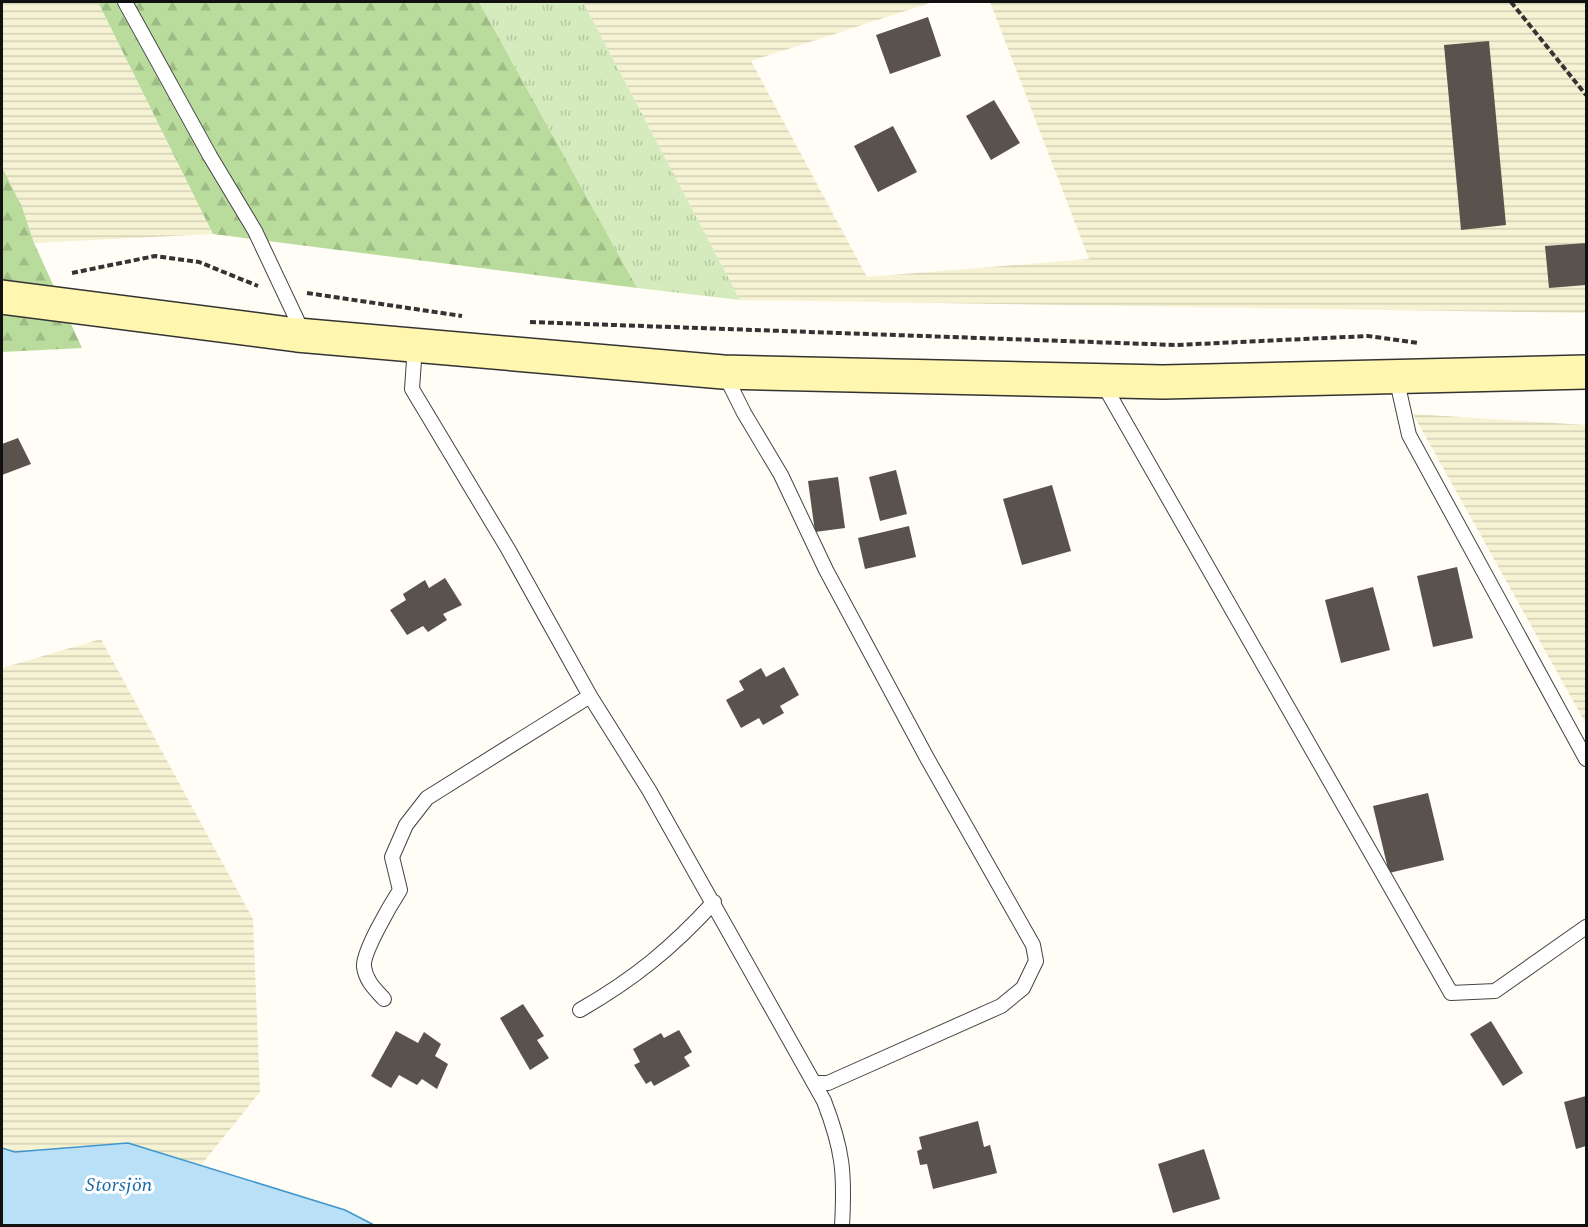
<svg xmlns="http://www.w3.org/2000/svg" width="1588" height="1227" viewBox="0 0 1588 1227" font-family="Spectral,serif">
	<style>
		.farmland { fill: url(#farmland-rules) }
		.grass { fill: url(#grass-tufts) }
		.forest { fill: url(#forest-firs) }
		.water { fill: #b9e0f7; stroke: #3f96cf; stroke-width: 1.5 }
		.building { fill: #5a524d }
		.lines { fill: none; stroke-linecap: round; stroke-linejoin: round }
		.service-casing { stroke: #444; stroke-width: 16 }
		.secondary-casing { stroke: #333; stroke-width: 36 }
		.path { stroke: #333; stroke-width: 4; stroke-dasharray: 6 3; stroke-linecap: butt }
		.service { stroke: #fff; stroke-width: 14 }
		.secondary { stroke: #fff6b0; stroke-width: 33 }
		.labels { text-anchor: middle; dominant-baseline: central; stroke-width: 6; stroke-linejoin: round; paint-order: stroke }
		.water-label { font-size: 20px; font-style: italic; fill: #1768a6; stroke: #fff }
	</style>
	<defs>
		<pattern id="farmland-rules" width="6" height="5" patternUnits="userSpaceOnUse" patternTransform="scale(1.5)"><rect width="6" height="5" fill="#f6f3d4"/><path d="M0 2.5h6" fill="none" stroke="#d2cfb5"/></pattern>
		<pattern id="grass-tufts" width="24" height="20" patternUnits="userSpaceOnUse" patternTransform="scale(1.5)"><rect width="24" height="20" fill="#d5ebbd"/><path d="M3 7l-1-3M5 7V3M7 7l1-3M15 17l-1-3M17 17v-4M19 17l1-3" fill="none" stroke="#b6c8a1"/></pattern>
		<pattern id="forest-firs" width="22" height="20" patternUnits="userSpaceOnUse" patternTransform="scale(1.5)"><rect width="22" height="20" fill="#b9dc9c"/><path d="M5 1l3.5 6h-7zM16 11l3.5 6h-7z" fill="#9ebc85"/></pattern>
	</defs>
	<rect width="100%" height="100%" fill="#fffdf5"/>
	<path class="farmland" d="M2,2H98L213,234L34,243L22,207L2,167Z
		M583,2H933L751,61L867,277L1089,259L990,2H1586V313L740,300Z
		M1413,414L1586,425V724Z
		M101,639L253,919L260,1092L201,1165L128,1143L15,1152L2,1148V668Z"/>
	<path class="grass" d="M479,2H583L740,300L637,288Z"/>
	<path class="forest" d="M98,2H479L637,288L213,234Z
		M2,167L22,207L34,243L82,348L2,352Z"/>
	<path class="water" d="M128,1143L345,1210L374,1225H2V1148L15,1152Z"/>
	<path class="building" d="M928,17L941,56L890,74L876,35Z
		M1489,41L1506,225L1461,230L1444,45Z
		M994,100L1020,143L991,160L966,116Z
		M893,126L917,172L878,192L854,146Z
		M1586,243V285L1549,288L1545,246Z
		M18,438L31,464L2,475V444Z
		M896,470L907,514L880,521L869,477Z
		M838,477L845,528L815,532L808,481Z
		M1052,485L1071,551L1022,565L1003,499Z
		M909,526L916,557L865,569L858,538Z
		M1457,567L1473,638L1433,647L1417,576Z
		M445,578L462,605L443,614L447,620L428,632L423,626L407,635L390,610L406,600L403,594L425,580L429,588Z
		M1373,587L1390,650L1341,663L1325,600Z
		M784,667L799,695L780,706L784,713L763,725L759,718L741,728L726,700L744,690L739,681L761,668L766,677Z
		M1428,793L1444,860L1389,873L1373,806Z
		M523,1004L544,1036L537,1040L549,1058L530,1070L500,1018Z
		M1491,1021L1523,1073L1503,1086L1470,1034Z
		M679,1030L692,1052L684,1057L690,1066L654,1086L651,1081L646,1084L634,1065L640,1062L633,1049L661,1033L664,1038Z
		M396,1031L418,1043L424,1032L441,1044L435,1056L448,1064L437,1089L422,1079L417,1085L399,1075L391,1088L371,1076Z
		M1586,1096V1146L1576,1149L1564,1102Z
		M978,1121L984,1147L990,1145L997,1173L933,1189L927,1164L920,1165L917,1151L922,1149L919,1137Z
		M1204,1149L1220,1199L1173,1213L1158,1164Z"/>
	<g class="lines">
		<g class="service-casing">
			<path id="service" d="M125,2L210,156L255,231L297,320V334
				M415,346L412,389L508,549L590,696L649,790L824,1101C843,1150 845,1173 842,1226
				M724,373L744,413L781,475L826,570L927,758L1033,945L1036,961L1023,988L1001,1006L828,1083H815
				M1396,377L1409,435L1586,759
				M1102,382L1451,993L1495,991L1586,927
				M384,999C375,989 366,981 364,967C362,953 391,904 400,890L392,857L406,825L427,798L590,696
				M580,1010C634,979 672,948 714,902"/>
		</g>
		<g class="secondary-casing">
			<path id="secondary" d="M2,297L297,335L723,372L1163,382L1586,372"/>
		</g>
		<path class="path" d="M1511,2L1586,95
			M72,273L155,256L199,262L258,286
			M307,293L462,316
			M530,322L1176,345L1368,336L1418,343"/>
		<use href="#service" class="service"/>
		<use href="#secondary" class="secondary"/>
	</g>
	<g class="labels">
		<g class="water-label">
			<text x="119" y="1185">Storsjön</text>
		</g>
	</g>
	<rect width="1588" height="1227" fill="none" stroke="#111111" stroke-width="6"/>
</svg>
